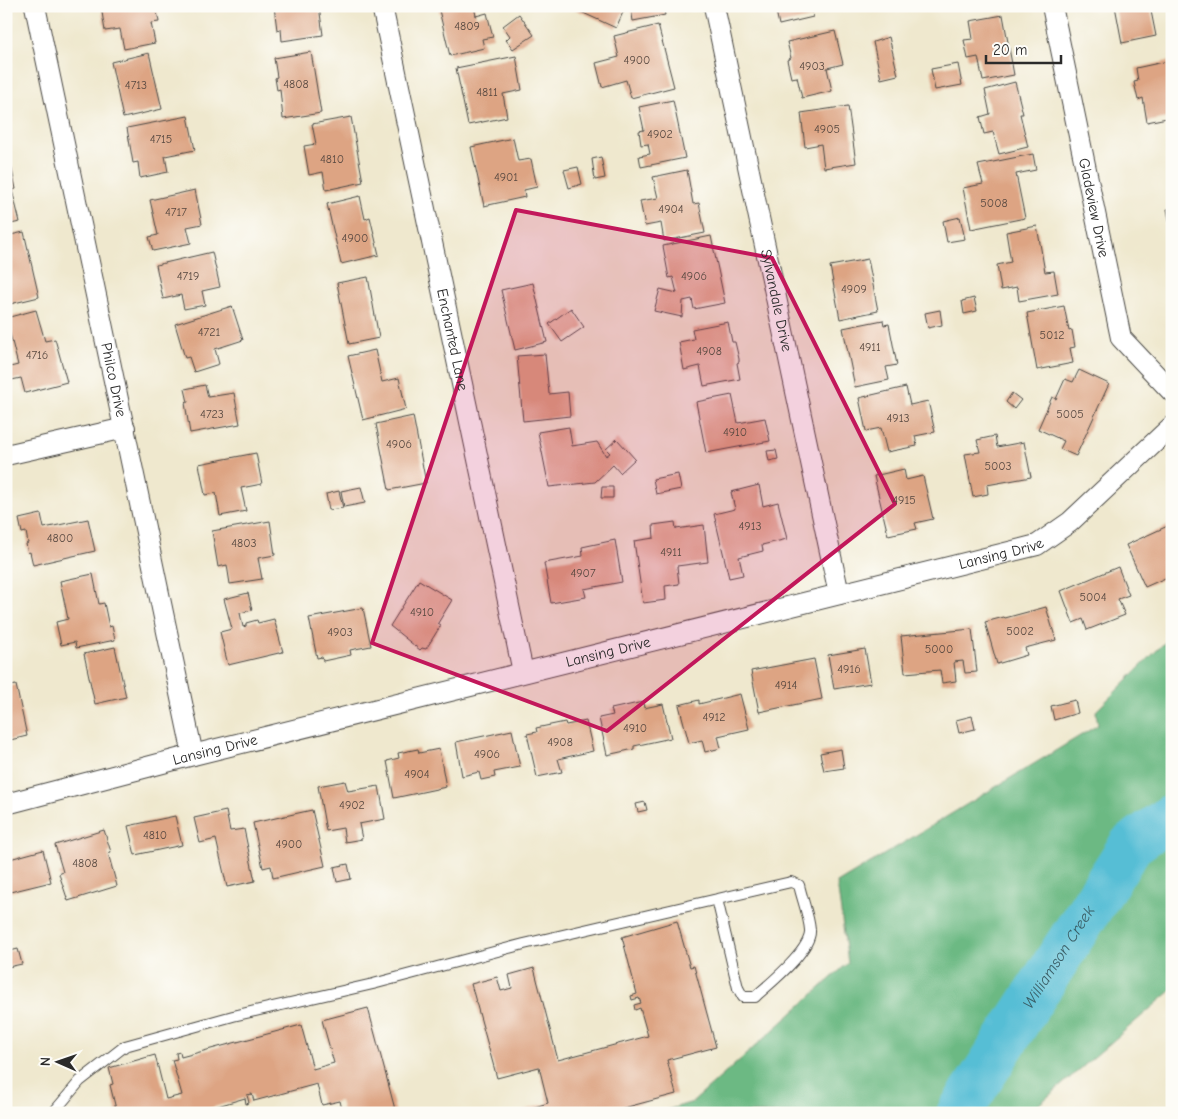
<svg xmlns="http://www.w3.org/2000/svg" width="1178" height="1119" viewBox="0 0 1178 1119" font-family="'Comic Neue',sans-serif">
	<style>
		.forest { fill: #6cb983; stroke: #4c7257 }
		.lines { fill: none; stroke-linecap: round; stroke-linejoin: round }
		.river { stroke: #57bed5; stroke-width: 45 }
		.building { fill: #dda483 }
		.lane-casing { stroke: #484743; stroke-width: 12 }
		.street-casing { stroke: #484743; stroke-width: 22 }
		.lane { stroke: #fff; stroke-width: 10 }
		.street { stroke: #fff; stroke-width: 20 }
		.marked { fill: #c2185b; fill-opacity: 0.2; stroke: #c2185b; stroke-width: 4; stroke-linejoin: round }
		.labels { text-anchor: middle; dominant-baseline: central; stroke-width: 5; stroke-linejoin: round; paint-order: stroke }
		.number-label { font-size: 12px; fill: #584941 }
		.street-label { font-size: 15px; fill: #2b2b2b; stroke: #fdfcf7 }
		.water-label { font-size: 16px; font-style: italic; fill: #3a5e66; stroke: #fdfcf7 }
	</style>
	<rect width="100%" height="100%" fill="#fdfcf7"/>
	<filter id="ink" filterUnits="userSpaceOnUse"><feTurbulence type="fractalNoise" baseFrequency=".02" numOctaves="2"/><feDisplacementMap in="SourceGraphic" scale="10" xChannelSelector="R" yChannelSelector="G"/><feConvolveMatrix kernelMatrix="1 2 1 2 8 2 1 2 1" color-interpolation-filters="sRGB"/></filter>
	<filter id="wash" filterUnits="userSpaceOnUse"><feTurbulence type="fractalNoise" baseFrequency=".0096" numOctaves="4" result="noise"/><feDisplacementMap in="SourceGraphic" scale="20" xChannelSelector="R" yChannelSelector="G"/><feGaussianBlur stdDeviation="1.12" result="paint"/><feColorMatrix in="noise" values="0 0 0 0 0 0 0 0 0 0 0 0 0 0 0 0 0 1.4 0 .05"/><feComposite in="paint" operator="in"/></filter>
	<g filter="url(#wash)">
		<rect width="100%" height="100%" fill="#efe8ce"/>
		<path class="forest" d="M1172,635V990L1029,1113H657L693,1102L848,963L837,883L1098,725L1096,711Z"/>
		<g class="lines">
			<path class="river" id="s1" d="M959,1113L1131,845L1172,816"/>
		</g>
		<g id="blocks">
			<path class="building" d="M101,6H156L159,22L151,23L155,43L124,49L120,29L105,31Z
				M274,6H319L323,35L282,41L281,29L277,30Z
				M438,6H474L476,16L487,13L493,37L482,39L484,48L450,56Z
				M568,6H663L665,15L633,21L631,8L624,10L616,28Z
				M775,6H811L813,17L779,25Z
				M1115,6H1150L1156,36L1122,43Z
				M519,14L534,35L513,49L506,40L510,36L503,26Z
				M1003,15L1014,75L983,81L978,57L968,59L964,40L973,39L970,21Z
				M658,25L674,87L631,98L626,80L602,87L596,63L619,57L614,36Z
				M835,31L843,64L827,68L832,91L802,98L797,77L791,78L787,60L791,58L787,42Z
				M889,37L898,75L881,79L873,42Z
				M311,52L321,113L283,119L280,89L277,90L275,78L277,77L274,58Z
				M149,53L162,109L123,118L111,62Z
				M516,56L522,90L503,94L507,117L468,125L456,68Z
				M1168,61L1172,79V117L1147,122L1143,98L1138,100L1134,82L1138,81L1136,68Z
				M958,64L962,85L935,90L931,69Z
				M1015,82L1023,114H1020L1028,147L999,154L993,132L984,134L980,117L990,114L985,90Z
				M673,100L685,158L641,167L639,156L650,154L648,144L641,145L639,131L644,130L639,107Z
				M848,106L856,163L824,168L821,144L805,147L801,113Z
				M188,116L195,150L165,156L168,172L140,178L138,162L133,163L127,128Z
				M351,117L363,182L326,190L323,172L309,175L304,146L316,144L312,124Z
				M513,138L518,161L531,159L537,187L524,190L525,197L484,206L471,147Z
				M1033,154L1036,170L1016,174L1025,218L971,229L963,188L983,184L978,165Z
				M601,157L605,178L595,180L592,159Z
				M11,165L16,189L12,190L20,222L6,225V167Z
				M578,167L582,184L569,188L564,170Z
				M687,170L693,204L699,203L705,233L664,241L661,223L645,226L640,201L658,198L653,177Z
				M195,190L202,224L187,227L191,243L153,251L149,237L158,235L150,200Z
				M360,196L365,219L370,217L379,255L341,264L327,204Z
				M1167,209H1172V231H1171Z
				M960,217L965,239L947,242L943,221Z
				M1037,226L1045,272L1054,271L1058,294L1019,301L1017,287L1001,290L997,265L1011,262L1006,232Z
				M24,232L39,297L6,305V236Z
				M711,236L725,303L694,309L692,299L683,301L682,317L654,311L660,289L677,293L673,277L669,278L663,246Z
				M212,252L220,287L202,291L205,305L184,309L181,295L163,299L156,265Z
				M868,259L878,311L840,319L830,266Z
				M368,277L379,338L349,344L337,283Z
				M533,283L547,342L515,350L501,290Z
				M974,298L977,311L964,314L962,301Z
				M232,306L243,340L215,349L219,364L194,372L189,357L185,358L175,324Z
				M1064,306L1069,331L1072,330L1075,347L1070,348L1073,363L1037,370L1027,313Z
				M571,308L584,327L562,342L549,324Z
				M36,310L45,341L55,339L67,382L25,393L21,378L7,381L6,378V368L18,365L6,318Z
				M940,310L942,325L928,328L925,313Z
				M883,320L884,325L889,324L897,365L886,367L889,380L855,387L843,328Z
				M728,322L732,342H735L739,359V362L737,363L740,379L704,386L700,366L684,370L679,342L694,339L692,329Z
				M375,350L382,382L399,378L406,409L363,420L348,356Z
				M545,354L549,394L568,392L570,416L523,421L517,356Z
				M1079,370L1109,384L1076,456L1060,449L1064,441L1038,429L1052,397L1056,399L1065,379L1073,382Z
				M205,385L208,397L234,393L240,424L190,433L185,403L188,402L185,389Z
				M906,387L910,405L928,401L935,432L915,436L917,446L887,452L881,428L866,431L859,398Z
				M1012,393L1021,400L1014,409L1006,402Z
				M732,395L738,423L765,418L770,441L706,453L696,402Z
				M413,416L426,483L389,490L376,424Z
				M569,427L572,446L597,442L606,456L610,453L606,449L617,439L635,459L620,473L613,465L595,482L549,487L538,432Z
				M995,436L997,447L1024,442L1031,477L987,485L988,494L973,497L965,454L980,452L977,440Z
				M776,450L778,459L769,461L767,451Z
				M256,453L262,484L241,488L246,511L220,516L216,493L205,495L199,464Z
				M904,469L906,480L923,476L933,519L915,523L917,529L888,535L874,476Z
				M678,474L681,489L656,494L653,479Z
				M759,485L763,506L778,502L787,539L762,545L763,551L739,557L743,575L729,578L714,514L735,509L731,492Z
				M361,487L365,503L344,507L341,491Z
				M602,487H613V498H601Z
				M339,491L343,508L329,510L326,494Z
				M41,514L44,528L88,519L95,551L33,565L30,552L28,553L26,544L28,543L26,532L22,533L19,519Z
				M270,521L275,555L258,558L262,579L230,584L227,565L218,567L212,531Z
				M675,522L676,529L704,525L708,562L677,566L679,584L665,586L666,600L643,603L634,541L654,538L653,525Z
				M1172,524V563L1168,565L1172,575L1145,587L1126,545Z
				M615,540L622,582L584,589L586,597L551,603L544,563L583,556L582,547Z
				M1118,567L1129,595L1118,599L1125,615L1087,630L1083,619L1073,623L1061,591Z
				M93,574L99,604L104,603L109,627L112,626L115,640L76,648L75,642L61,645L56,622L68,619L60,581Z
				M419,580L452,600L438,623L441,625L426,649L422,648L420,650L390,626Z
				M248,593L252,610L240,613L243,627L246,626V623L257,620L258,623L274,619L283,652L228,665L220,632L232,629L224,599Z
				M1046,607L1056,640L1025,648L1027,655L997,664L985,622L1004,617L1005,618Z
				M363,608L371,646L350,650L351,655L323,661L322,657L317,658L309,618Z
				M972,629L977,672L965,673L963,661L954,662L956,681L942,683L940,670L905,673L901,636Z
				M115,647L126,697L95,704L84,654Z
				M865,649L871,683L834,689L828,655Z
				M814,659L822,699L759,712L751,671Z
				M16,685L27,736L6,741V687Z
				M740,694L749,729L718,736L721,748L705,752L702,740L689,743L679,705L699,700V704Z
				M1075,700L1078,713L1054,720L1051,706Z
				M643,702L644,708L663,704L671,738L634,746V749L607,755L599,718L613,715L611,709Z
				M972,716L975,729L959,733L956,720Z
				M586,721L593,751L558,759L562,772L537,777L527,734L537,732L536,728L565,722L566,725Z
				M512,730L520,767L494,772L495,777L481,780L479,772L462,776L456,742Z
				M418,749L419,753L439,749L446,787L394,798L387,761L399,758L398,753Z
				M841,749L844,768L824,771L820,753Z
				M345,781L348,791L379,786L385,819L359,824L362,839L345,842L343,828L326,831L318,786Z
				M645,802L647,810L638,812L636,804Z
				M312,810L325,866L273,878L271,866L263,868L253,823Z
				M226,811L230,831L244,829L255,881L227,887L216,839L200,843L194,818Z
				M175,816L182,845L135,855L128,826Z
				M104,830L111,852L108,853L117,886L68,901L59,874L63,872L55,845Z
				M43,850L51,882L6,893V860Z
				M348,864L351,879L337,882L334,867Z
				M677,921L690,967L694,966L716,1047L667,1060L676,1094L605,1113H515L548,1103L539,1067L497,1078L471,984L497,977L501,991L512,988L509,975L534,968L558,1060L648,1036L640,1008L635,1010L634,1005L641,1003L639,998L632,1000L631,996L637,994L622,937Z
				M18,949L22,964L8,967L6,952Z
				M368,1008L396,1113H343L340,1101L322,1105L317,1084L254,1101L252,1094L247,1095L249,1103L246,1104L245,1098L194,1113H117L110,1085L113,1084L109,1068L155,1055L166,1099L182,1095L172,1060L177,1059L176,1053L180,1052L181,1057L301,1025L313,1069L334,1063L322,1020Z"/>
		</g>
	</g>
	<g filter="url(#ink)">
		<use href="#blocks" fill-opacity="0" stroke="#484743" stroke-width="1"/>
		<g class="lines">
			<g class="lane-casing">
				<path id="lane" d="M53,1113L80,1081L125,1046L233,1016L373,984L524,944L791,882L799,885C802,899 809,916 810,930C812,950 769,984 755,997H743L738,988L717,899"/>
			</g>
			<g class="street-casing">
				<g id="street">
					<path id="s2" d="M35,6L193,755"/>
					<path id="s3" d="M382,6L523,672"/>
					<path id="s4" d="M714,6L839,594"/>
					<path id="s5" d="M1052,6L1121,338L1172,392"/>
					<path d="M6,455L125,428"/>
					<path id="s6" d="M6,804L193,755L1037,545L1070,522L1172,426"/>
				</g>
			</g>
			<use href="#lane" class="lane"/>
			<use href="#street" class="street"/>
		</g>
	</g>
	<path class="marked" d="M516,210L772,258L895,504L607,731L372,643Z"/>
	<g class="labels">
		<g class="number-label">
			<text x="467" y="26">4809</text>
			<text x="637" y="60">4900</text>
			<text x="812" y="66">4903</text>
			<text x="296" y="84">4808</text>
			<text x="136" y="85">4713</text>
			<text x="487" y="92">4811</text>
			<text x="827" y="129">4905</text>
			<text x="660" y="134">4902</text>
			<text x="161" y="139">4715</text>
			<text x="332" y="159">4810</text>
			<text x="506" y="177">4901</text>
			<text x="994" y="203">5008</text>
			<text x="671" y="209">4904</text>
			<text x="176" y="212">4717</text>
			<text x="355" y="238">4900</text>
			<text x="188" y="276">4719</text>
			<text x="694" y="276">4906</text>
			<text x="854" y="289">4909</text>
			<text x="209" y="332">4721</text>
			<text x="1052" y="335">5012</text>
			<text x="870" y="347">4911</text>
			<text x="709" y="351">4908</text>
			<text x="37" y="355">4716</text>
			<text x="212" y="414">4723</text>
			<text x="1070" y="414">5005</text>
			<text x="898" y="418">4913</text>
			<text x="735" y="432">4910</text>
			<text x="399" y="444">4906</text>
			<text x="998" y="466">5003</text>
			<text x="904" y="500">4915</text>
			<text x="750" y="526">4913</text>
			<text x="60" y="538">4800</text>
			<text x="244" y="543">4803</text>
			<text x="671" y="552">4911</text>
			<text x="583" y="573">4907</text>
			<text x="1093" y="597">5004</text>
			<text x="422" y="612">4910</text>
			<text x="1020" y="631">5002</text>
			<text x="340" y="632">4903</text>
			<text x="939" y="649">5000</text>
			<text x="849" y="669">4916</text>
			<text x="786" y="685">4914</text>
			<text x="714" y="717">4912</text>
			<text x="635" y="728">4910</text>
			<text x="560" y="742">4908</text>
			<text x="487" y="754">4906</text>
			<text x="417" y="774">4904</text>
			<text x="352" y="805">4902</text>
			<text x="155" y="835">4810</text>
			<text x="289" y="844">4900</text>
			<text x="85" y="863">4808</text>
		</g>
		<g class="street-label">
			<text stroke="none"><textPath href="#s5" startOffset="206">Gladeview Drive</textPath></text>
			<text stroke="none"><textPath href="#s4" startOffset="301">Sylvandale Drive</textPath></text>
			<text stroke="none"><textPath href="#s3" startOffset="341">Enchanted Lane</textPath></text>
			<text stroke="none"><textPath href="#s2" startOffset="382">Philco Drive</textPath></text>
			<text stroke="none"><textPath href="#s6" startOffset="1026">Lansing Drive</textPath></text>
			<text stroke="none"><textPath href="#s6" startOffset="621">Lansing Drive</textPath></text>
			<text stroke="none"><textPath href="#s6" startOffset="216">Lansing Drive</textPath></text>
		</g>
		<g class="water-label">
			<text stroke="none"><textPath href="#s1" startOffset="185">Williamson Creek</textPath></text>
		</g>
	</g>
	<rect width="1178" height="1119" fill="none" stroke="#fdfcf7" stroke-width="25"/>
	<g transform="translate(58 1062) rotate(272)" stroke="#fdfcf7" stroke-width="4" paint-order="stroke">
	<path d="M0-4L9 19L0 12L-9 19Z" fill="#2b2b2b"/>
	<text y="-8" font-size="14" font-weight="bold" text-anchor="middle" fill="#2b2b2b">N</text>
	</g>
	<path d="M986 55v8h75v-8" fill="none" stroke="#2b2b2b" stroke-width="2.5"/>
	<text x="993" y="55" font-size="15" fill="#2b2b2b" stroke="#fdfcf7" stroke-width="4" paint-order="stroke">20 m</text>
</svg>
